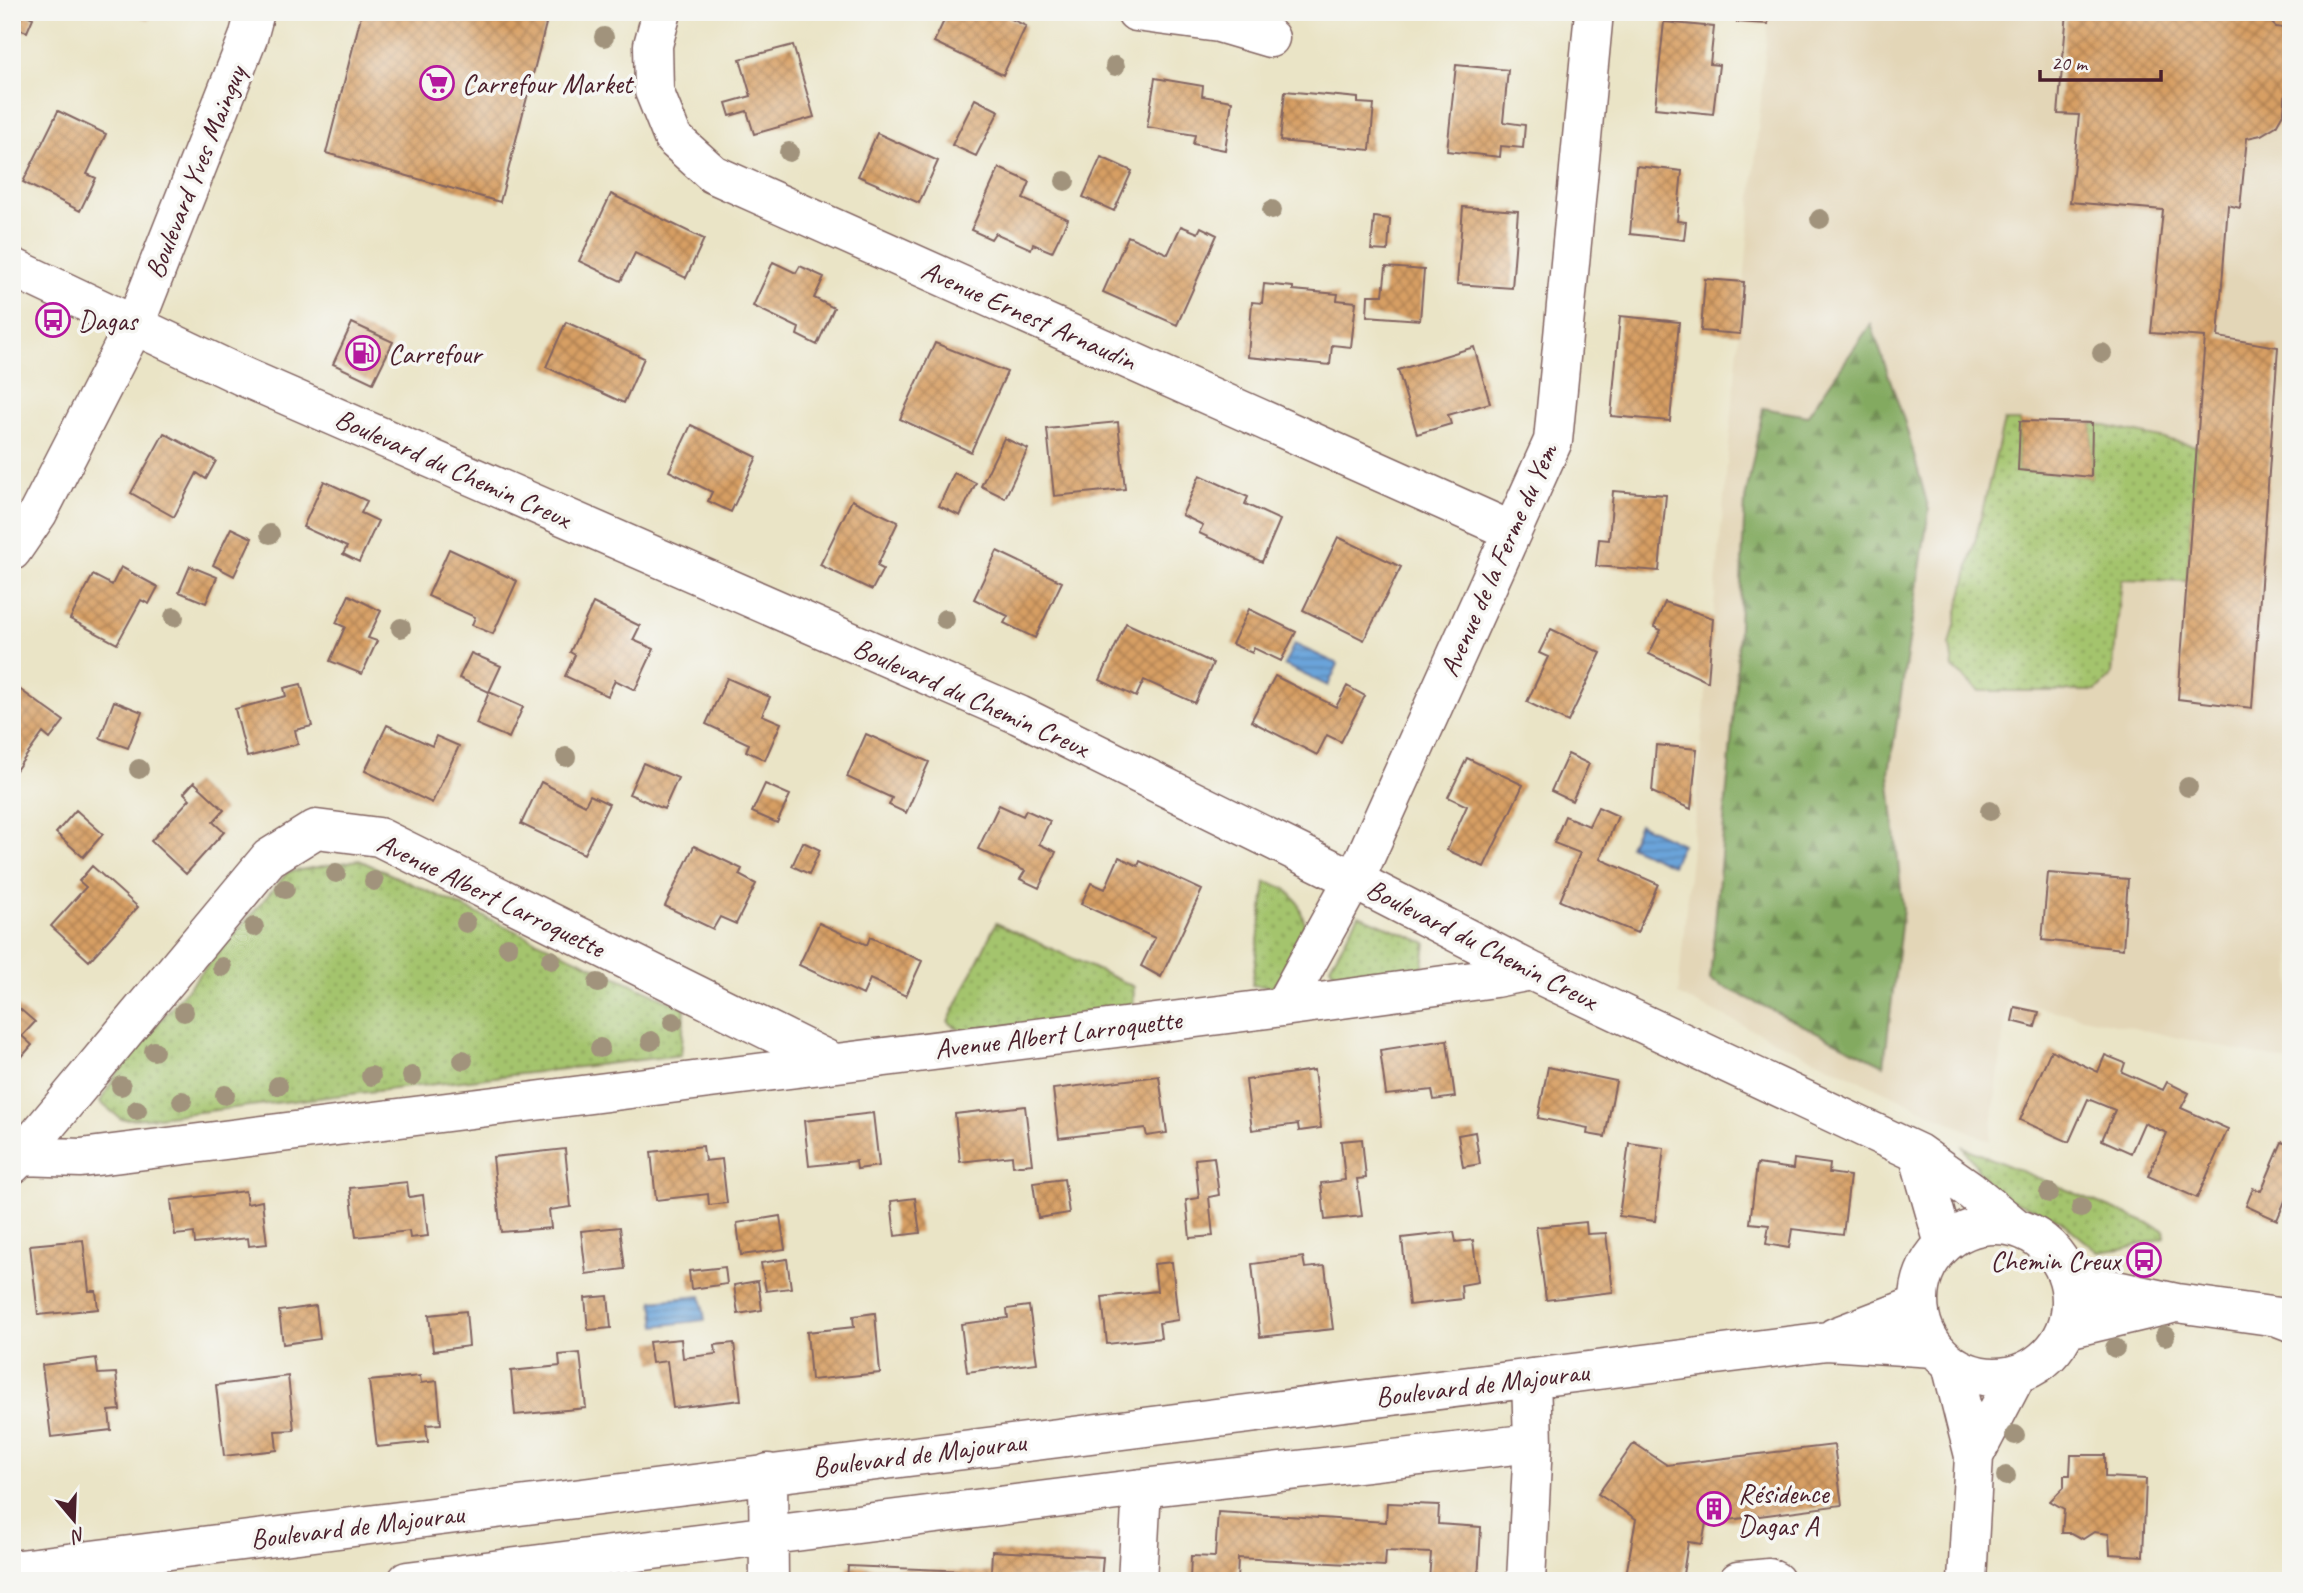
<svg xmlns="http://www.w3.org/2000/svg" width="2303" height="1593" viewBox="0 0 2303 1593" font-family="Caveat,sans-serif">
	<style>
		.built { fill: #e3d6b7 }
		.grass { fill: url(#grass-dots); stroke: #77724c; stroke-width: 2 }
		.forest { fill: url(#forest-firs); stroke: #666446; stroke-width: 2 }
		.water { fill: url(#water-rules); stroke: #5a6282; stroke-width: 2 }
		.building { fill: url(#building-cross-hatch) }
		.lines { fill: none; stroke-linecap: round; stroke-linejoin: round }
		.minor-casing { stroke: #826461; stroke-width: 41 }
		.minor { stroke: #fff; stroke-width: 38 }
		.tree { fill: #a1937c }
		.labels { text-anchor: middle; dominant-baseline: central; stroke-width: 7; stroke-linejoin: round; paint-order: stroke }
		.poi-label { font-size: 28px; fill: #4a1f2b; stroke: #f6f6f2; text-anchor: start }
		.street-label { font-size: 28px; fill: #4a1f2b; stroke: #f6f6f2 }
	</style>
	<defs>
		<pattern id="grass-dots" width="8" height="8" patternUnits="userSpaceOnUse" patternTransform="scale(1.75)"><rect width="8" height="8" fill="#a4c46d"/><path d="M2 2h.1M6 6h.1" fill="none" stroke="#889f5a" stroke-width="1.8" stroke-linecap="round"/></pattern>
		<pattern id="forest-firs" width="22" height="20" patternUnits="userSpaceOnUse" patternTransform="scale(1.75)"><rect width="22" height="20" fill="#83aa60"/><path d="M5 1l3.5 6h-7zM16 11l3.5 6h-7z" fill="#6d8a4f"/></pattern>
		<pattern id="water-rules" width="6" height="5" patternUnits="userSpaceOnUse" patternTransform="scale(1.75)"><rect width="6" height="5" fill="#6ba4da"/><path d="M0 2.5h6" fill="none" stroke="#5a85b1"/></pattern>
		<pattern id="building-cross-hatch" width="8" height="8" patternUnits="userSpaceOnUse" patternTransform="scale(1.75)"><rect width="8" height="8" fill="#d79f63"/><path d="M0 0l8 8M0 8l8-8" fill="none" stroke="#b08152"/></pattern>
	</defs>
	<rect width="100%" height="100%" fill="#f6f6f2"/>
	<filter id="ink" filterUnits="userSpaceOnUse"><feTurbulence type="fractalNoise" baseFrequency=".0143" numOctaves="2"/><feDisplacementMap in="SourceGraphic" scale="14" xChannelSelector="R" yChannelSelector="G"/><feConvolveMatrix kernelMatrix="1 2 1 2 8 2 1 2 1" color-interpolation-filters="sRGB"/></filter>
	<filter id="wash" filterUnits="userSpaceOnUse"><feTurbulence type="fractalNoise" baseFrequency=".00686" numOctaves="4" result="noise"/><feDisplacementMap in="SourceGraphic" scale="28" xChannelSelector="R" yChannelSelector="G"/><feGaussianBlur stdDeviation="1.57" result="paint"/><feColorMatrix in="noise" values="0 0 0 0 0 0 0 0 0 0 0 0 0 0 0 0 0 1.4 0 .05"/><feComposite in="paint" operator="in"/></filter>
	<g filter="url(#wash)">
		<rect width="100%" height="100%" fill="#eae4c6"/>
		<path class="built" d="M1769,12H2291V1062L2008,1001L1990,1141L1678,995Z"/>
		<path class="grass" d="M2004,421H2020L2018,470L2091,477L2092,423L2197,446L2187,581L2122,579L2112,675L2096,691H1979L1953,668L1950,645Z
			M359,860L685,1008L681,1055L149,1118L121,1119L100,1102L121,1066L288,872Z
			M1266,882L1285,888L1298,902L1305,924L1299,958L1272,987L1252,985Z
			M1359,915L1426,943L1423,966C1393,986 1372,982 1338,980L1330,966Z
			M996,923L1134,987L1133,1014L965,1033L948,1022Z
			M1963,1147L2164,1230L2165,1238L2128,1248L2098,1252L2060,1220L2025,1205L1996,1196Z"/>
		<path class="forest" d="M1871,324L1905,423L1929,510L1889,773L1903,909L1884,1065L1710,980L1736,687L1745,500L1763,408L1807,416Z"/>
		<path class="water" d="M1294,644L1338,664L1328,686L1284,665Z
			M1639,824L1682,844L1672,865L1629,846Z
			M701,1296L705,1320L656,1326L653,1301Z"/>
		<g id="blocks">
			<path class="building" d="M12,12H21L33,18L27,32L19,29L12,44Z
				M130,12H152L148,20Z
				M362,12H549L500,202L326,153Z
				M948,12H997L1026,26L1003,75L934,42Z
				M1738,12H1769L1768,24L1737,22Z
				M2067,12H2260L2276,27L2291,29L2284,112L2276,126L2261,135L2247,138L2240,208L2228,205L2218,337L2278,347L2252,708L2178,699L2205,337L2151,333L2163,210L2070,202L2079,115L2058,114Z
				M1664,22L1714,27L1710,64L1719,65L1713,114L1655,108Z
				M793,45L814,117L754,134L747,111L730,116L726,103L751,96L740,59Z
				M1456,65L1508,70L1503,122L1525,125L1523,148L1501,146L1500,157L1447,151Z
				M1155,78L1203,86L1202,96L1232,101L1225,150L1193,144L1195,135L1147,127Z
				M1285,91L1358,98V103L1374,104L1370,150L1280,141Z
				M975,99L999,111L976,156L952,145Z
				M58,111L106,134L87,174L96,178L80,211L23,182Z
				M877,133L938,161L919,203L858,176Z
				M1101,157L1132,171L1114,211L1083,197Z
				M1636,166L1682,171L1677,221L1686,222L1684,240L1630,234Z
				M999,168L1030,182L1023,199L1068,219L1052,252L1033,244L1031,249L995,233L991,239L971,230Z
				M611,194L704,239L686,278L635,253L621,281L579,261Z
				M1463,207L1518,211L1512,288L1457,284Z
				M1374,217L1390,219L1388,251L1371,250Z
				M1181,226L1198,233L1201,227L1217,235L1177,325L1103,292L1128,236L1168,254Z
				M773,262L796,273L800,266L824,277L814,298L834,308L817,345L797,335L799,328L753,306Z
				M1386,267L1424,270L1420,320L1367,316L1368,295H1383Z
				M1705,279L1744,282L1740,334L1701,331Z
				M1264,284L1293,287V290L1338,294L1337,300L1356,302L1351,347L1332,345L1330,365L1248,357L1252,302L1262,303Z
				M1620,316L1679,322L1670,421L1611,416Z
				M566,322L644,358L624,403L546,367Z
				M352,323L393,342L373,383L333,364Z
				M935,343L1007,372L971,452L900,419Z
				M1474,347L1490,403L1448,415L1451,424L1417,434L1398,370Z
				M2020,421L2092,423L2091,477L2018,470Z
				M1118,422L1125,489L1054,496L1047,429Z
				M691,425L757,457L731,512L708,501L712,492L669,471Z
				M164,433L216,461L206,479L197,473L174,517L131,493Z
				M1004,438L1028,449L1005,498L981,486Z
				M954,473L976,483L960,516L939,506Z
				M1200,475L1248,497L1245,504L1280,520L1262,562L1199,533L1203,525L1182,515Z
				M324,481L367,501L361,513L378,521L359,562L343,554L347,547L303,527Z
				M1613,491L1666,495L1659,571L1596,566L1599,539L1609,540Z
				M852,500L898,522L877,566L883,569L872,590L820,565Z
				M231,528L252,538L234,576L213,565Z
				M1338,537L1401,567L1364,640L1303,610Z
				M449,549L517,581L493,634L472,625L475,617L428,596Z
				M997,551L1062,582L1035,638L1004,623L1008,616L974,599Z
				M190,566L217,577L206,603L179,592Z
				M121,567L158,587L149,604L141,600L117,644L70,619L93,575L112,585Z
				M349,595L381,611L368,638L377,641L362,674L330,661L345,627L336,623Z
				M1665,602L1713,618L1708,682L1649,654L1661,630L1654,627Z
				M593,603L640,626L633,640L654,649L635,690L615,680L608,696L565,676L575,655L570,652Z
				M1249,609L1296,632L1281,661L1254,648L1252,653L1232,644Z
				M1126,623L1213,663L1195,703L1144,680L1136,697L1100,680Z
				M1551,629L1601,653L1568,722L1527,702L1548,657L1539,653Z
				M471,653L501,666L489,692L459,678Z
				M1275,676L1336,707L1347,686L1365,696L1341,742L1327,735L1317,755L1251,721Z
				M727,678L770,697L762,715L781,723L765,760L746,751L749,744L706,724Z
				M301,684L312,726L295,730L298,744L247,757L235,709L286,696L284,688Z
				M15,686L64,721L50,739L43,733L16,770L12,767V690Z
				M489,692L523,707L509,738L476,724Z
				M114,701L142,712L128,748L100,738Z
				M387,725L432,746L436,736L459,746L432,803L365,771Z
				M866,734L929,762L906,813L889,805L892,798L847,777Z
				M1656,745L1697,749L1691,809L1652,792Z
				M1568,754L1589,764L1572,801L1551,791Z
				M1467,758L1523,785L1484,867L1447,850L1467,806L1448,797Z
				M643,763L678,778L664,809L629,794Z
				M194,782L224,810L213,822L224,832L186,874L151,841L190,799L184,793Z
				M541,782L585,805L590,795L609,804L584,854L521,824Z
				M765,784L790,795L777,823L752,812Z
				M999,805L1023,816L1026,810L1050,821L1039,844L1056,852L1039,888L1020,879L1025,871L978,849Z
				M1598,807L1618,816L1600,859L1658,884L1637,933L1560,901L1580,853L1554,843L1565,816L1589,826Z
				M76,810L103,834L83,857L56,833Z
				M803,842L820,850L809,874L792,866Z
				M694,846L742,869L739,875L756,884L736,924L720,917L713,929L665,906Z
				M1119,857L1138,866L1140,861L1202,890L1161,977L1141,966L1155,938L1081,904L1091,883L1105,889Z
				M92,866L138,907L89,961L51,926L86,887L79,881Z
				M2048,873L2128,879L2123,949L2042,940Z
				M819,923L867,945L870,937L922,961L906,996L870,979L863,995L799,965Z
				M12,1002L35,1022L22,1036L32,1045L12,1068Z
				M2015,1007L2039,1012L2035,1027L2012,1021Z
				M1447,1040L1455,1097L1434,1100L1432,1090L1386,1095L1380,1050Z
				M2051,1050L2098,1072L2105,1055L2125,1063L2122,1072L2163,1090L2167,1082L2189,1093L2181,1108L2228,1129L2197,1198L2148,1176L2167,1133L2144,1123L2131,1153L2102,1140L2115,1110L2088,1099L2069,1142L2020,1120Z
				M1548,1067L1616,1081L1605,1137L1587,1134L1588,1128L1538,1118Z
				M1314,1070L1321,1128L1299,1131L1298,1124L1252,1130L1246,1080Z
				M1159,1076L1167,1133L1147,1136L1145,1128L1059,1138L1053,1089Z
				M1025,1106L1032,1164L1013,1166L1012,1156L960,1162L955,1114Z
				M873,1113L879,1166L857,1169L856,1161L809,1166L804,1121Z
				M1475,1132L1480,1164L1463,1167L1458,1135Z
				M1362,1139L1366,1178L1357,1179L1362,1216L1325,1220L1321,1183L1345,1180L1341,1141Z
				M2282,1142L2291,1146V1204L2285,1201L2277,1220L2246,1206L2253,1188L2261,1191Z
				M1629,1143L1664,1148L1655,1221L1619,1216Z
				M703,1146L705,1161L722,1159L727,1203L709,1205L708,1194L656,1200L651,1152Z
				M565,1149L571,1207L549,1210L551,1228L501,1232L493,1157Z
				M1214,1157L1219,1195L1209,1197L1213,1236L1190,1238L1186,1200L1199,1198L1195,1159Z
				M1794,1159L1830,1164L1829,1173L1850,1176L1843,1235L1792,1229L1789,1248L1766,1244L1769,1225L1750,1223L1757,1164L1793,1169Z
				M1064,1179L1069,1213L1038,1218L1033,1183Z
				M407,1182L409,1197L423,1195L428,1236L410,1238L409,1231L356,1237L350,1188Z
				M245,1191L247,1204L262,1201L267,1244L249,1246L248,1238L195,1244L194,1233L175,1235L171,1200Z
				M915,1198L920,1233L895,1236L891,1201Z
				M780,1216L785,1249L741,1255L737,1223Z
				M1586,1222L1587,1234L1606,1233L1613,1292L1546,1300L1536,1227Z
				M620,1227L625,1269L586,1274L581,1231Z
				M1454,1232L1456,1242L1473,1240L1478,1282L1461,1285L1462,1299L1409,1305L1402,1238Z
				M83,1240L89,1291H96L98,1309L38,1315L30,1245Z
				M1303,1257L1305,1268L1325,1266L1333,1329L1260,1337L1252,1264Z
				M787,1259L791,1288L766,1291L761,1263Z
				M1172,1262L1178,1320L1159,1323L1161,1338L1107,1344L1102,1297L1157,1291L1154,1264Z
				M725,1267L727,1284L691,1289L689,1271Z
				M758,1281L762,1310L738,1314L734,1285Z
				M608,1296L611,1328L588,1330L585,1298Z
				M316,1306L320,1339L283,1344L279,1311Z
				M1029,1306L1037,1363L967,1372L961,1324L1008,1318L1007,1309Z
				M466,1311L469,1346L433,1351L429,1315Z
				M875,1313L880,1373L811,1380L807,1332L854,1327L853,1316Z
				M681,1339L683,1358L716,1354L715,1345L734,1343L741,1400L673,1408L667,1361L652,1363L649,1342Z
				M580,1353L586,1408L515,1415L511,1371L560,1366L559,1355Z
				M96,1358L98,1374L116,1373L120,1410L109,1411L111,1430L51,1437L42,1365Z
				M288,1376L294,1430L275,1431L277,1450L224,1456L216,1385Z
				M420,1376L421,1383L437,1381L441,1424L426,1425L428,1442L377,1447L369,1381Z
				M1634,1443L1667,1465L1834,1445L1842,1505L1706,1523L1702,1544L1688,1542L1682,1581H1625L1636,1519L1598,1494Z
				M2071,1455H2105V1477L2146,1479L2143,1556L2110,1554L2109,1534L2094,1532L2083,1539L2072,1533H2062L2064,1509L2050,1501L2064,1487V1475H2070Z
				M1387,1503L1439,1505L1438,1524L1481,1527L1478,1581H1429L1431,1553L1386,1551L1385,1566L1238,1558L1237,1581H1190L1191,1556L1215,1557L1218,1512L1386,1522Z
				M992,1551L1103,1557L1101,1581H847L848,1566L991,1572Z"/>
		</g>
	</g>
	<g filter="url(#ink)">
		<use href="#blocks" fill-opacity="0" stroke="#826461" stroke-width="2"/>
		<g class="lines">
			<g class="minor-casing">
				<path id="minor" d="M662,12L653,45L654,91L673,138L713,174L1512,531
					M1136,12L1219,23L1270,38
					M12,267L242,376L1019,715L1354,880L1531,971L1918,1153L1969,1189L2015,1227
					M12,551L38,513L135,324L248,38L255,12
					M1283,1007L1495,978L1531,971
					M1918,1153L1944,1244
					M21,1156L269,858L316,829L379,837L832,1062
					M12,1165L21,1156L81,1158L1283,1007L1363,862L1553,441L1594,12
					M1919 1301a76 76 0 1 1 152 0a76 76 0 1 1-152 0Z
					M2069,1280L2177,1303L2278,1317L2291,1322
					M2067,1329L2168,1305
					M1835,1337L1918,1305
					M1951,1364L1974,1456L1967,1581
					M1974,1456L2017,1374
					M768,1473L769,1581
					M12,1570L1827,1341L1934,1348
					M407,1581L1142,1488L1533,1443L1531,1378
					M1137,1581L1142,1488
					M1526,1581L1533,1443
					M1738,1581L1769,1578L1775,1581"/>
			</g>
			<use href="#minor" class="minor"/>
		</g>
		<g class="tree">
			<circle cx="604" cy="37" r="10"/>
			<circle cx="1115" cy="66" r="10"/>
			<circle cx="789" cy="152" r="10"/>
			<circle cx="1065" cy="181" r="10"/>
			<circle cx="1272" cy="210" r="10"/>
			<circle cx="1820" cy="219" r="10"/>
			<circle cx="2102" cy="353" r="10"/>
			<circle cx="270" cy="534" r="10"/>
			<circle cx="174" cy="617" r="10"/>
			<circle cx="945" cy="619" r="10"/>
			<circle cx="401" cy="628" r="10"/>
			<circle cx="566" cy="757" r="10"/>
			<circle cx="139" cy="769" r="10"/>
			<circle cx="2188" cy="787" r="10"/>
			<circle cx="1990" cy="811" r="10"/>
			<circle cx="336" cy="873" r="10"/>
			<circle cx="374" cy="881" r="10"/>
			<circle cx="285" cy="889" r="10"/>
			<circle cx="466" cy="923" r="10"/>
			<circle cx="254" cy="927" r="10"/>
			<circle cx="508" cy="947" r="10"/>
			<circle cx="551" cy="960" r="10"/>
			<circle cx="222" cy="967" r="10"/>
			<circle cx="598" cy="983" r="10"/>
			<circle cx="184" cy="1012" r="10"/>
			<circle cx="673" cy="1022" r="10"/>
			<circle cx="651" cy="1041" r="10"/>
			<circle cx="600" cy="1048" r="10"/>
			<circle cx="154" cy="1051" r="10"/>
			<circle cx="463" cy="1060" r="10"/>
			<circle cx="371" cy="1076" r="10"/>
			<circle cx="412" cy="1076" r="10"/>
			<circle cx="121" cy="1086" r="10"/>
			<circle cx="278" cy="1086" r="10"/>
			<circle cx="225" cy="1095" r="10"/>
			<circle cx="182" cy="1101" r="10"/>
			<circle cx="137" cy="1110" r="10"/>
			<circle cx="2049" cy="1193" r="10"/>
			<circle cx="2081" cy="1208" r="10"/>
			<circle cx="2165" cy="1336" r="10"/>
			<circle cx="2115" cy="1348" r="10"/>
			<circle cx="2015" cy="1435" r="10"/>
			<circle cx="2006" cy="1476" r="10"/>
		</g>
	</g>
	<defs>
		<g id="supermarket-ring" transform="scale(1.75)"><circle r="9.5" fill="#f6f6f2" stroke="#b5179e" stroke-width="1.5"/><path d="M-6-5.5h2.5l.6 2H6L4.5 2H-2.5L-4.4-4H-6ZM-1.5 3.2a1.3 1.3 0 1 0 .1 0ZM3 3.2a1.3 1.3 0 1 0 .1 0Z" fill="#b5179e"/></g>
		<g id="bus-ring" transform="scale(1.75)"><circle r="9.5" fill="#f6f6f2" stroke="#b5179e" stroke-width="1.5"/><path d="M-5-6H5V4H4V6H2V4H-2V6H-4V4H-5ZM-3.5-4V0h7V-4ZM-3.5 1.2v1.5H-2V1.2ZM2 1.2v1.5H3.5V1.2Z" fill="#b5179e"/></g>
		<g id="fuel-ring" transform="scale(1.75)"><circle r="9.5" fill="#f6f6f2" stroke="#b5179e" stroke-width="1.5"/><path d="M-5.5-6h7V0h2V4h1.3V-2.5L3-4.5l.8-.8L6-3V5H2.5V1h-1V6h-7ZM-4.2-4.7v3.2H.2V-4.7Z" fill="#b5179e"/></g>
		<g id="building-ring" transform="scale(1.75)"><circle r="9.5" fill="#f6f6f2" stroke="#b5179e" stroke-width="1.5"/><path d="M-4-6H4V6H1V3H-1V6H-4ZM-2.5-4.3h1.7v1.8h-1.7ZM.8-4.3h1.7v1.8H.8ZM-2.5-1h1.7V.8h-1.7ZM.8-1h1.7V.8H.8Z" fill="#b5179e"/></g>
	</defs>
	<g fill-rule="evenodd">
		<use href="#supermarket-ring" x="437" y="83"/>
		<use href="#bus-ring" x="53" y="320"/>
		<use href="#fuel-ring" x="363" y="353"/>
		<use href="#bus-ring" x="2144" y="1260"/>
		<use href="#building-ring" x="1714" y="1509"/>
	</g>
	<g class="labels">
		<g class="poi-label">
			<text x="462" y="83">Carrefour Market</text>
			<text x="78" y="320">Dagas</text>
			<text x="388" y="353">Carrefour</text>
			<text x="2120" y="1260" text-anchor="end">Chemin Creux</text>
			<text x="1738" y="1493">Résidence<tspan x="1738" dy="32">Dagas A</tspan></text>
		</g>
		<g class="street-label">
			<text transform="translate(195 172) rotate(-68)">Boulevard Yves Mainguy</text>
			<text transform="translate(1029 315) rotate(24)">Avenue Ernest Arnaudin</text>
			<text transform="translate(453 468) rotate(24)">Boulevard du Chemin Creux</text>
			<text transform="translate(1498 560) rotate(-66)">Avenue de la Ferme du Yem</text>
			<text transform="translate(971 697) rotate(24)">Boulevard du Chemin Creux</text>
			<text transform="translate(491 895) rotate(26)">Avenue Albert Larroquette</text>
			<text transform="translate(1482 944) rotate(27)">Boulevard du Chemin Creux</text>
			<text transform="translate(1058 1034) rotate(-7)">Avenue Albert Larroquette</text>
			<text transform="translate(1482 1384) rotate(-7)">Boulevard de Majourau</text>
			<text transform="translate(919 1454) rotate(-7)">Boulevard de Majourau</text>
			<text transform="translate(357 1526) rotate(-7)">Boulevard de Majourau</text>
		</g>
	</g>
	<rect width="2303" height="1593" fill="none" stroke="#f6f6f2" stroke-width="42"/>
	<g transform="translate(74 1520) rotate(161)" stroke="#f6f6f2" stroke-width="5" paint-order="stroke">
	<path d="M0-5L12 26L0 18L-12 26Z" fill="#4a1f2b"/>
	<text y="-10" font-size="19" font-weight="bold" text-anchor="middle" fill="#4a1f2b">N</text>
	</g>
	<path d="M2040 70v10h121v-10" fill="none" stroke="#4a1f2b" stroke-width="3.5"/>
	<text x="2051" y="70" font-size="21" fill="#4a1f2b" stroke="#f6f6f2" stroke-width="5" paint-order="stroke">20 m</text>
</svg>
